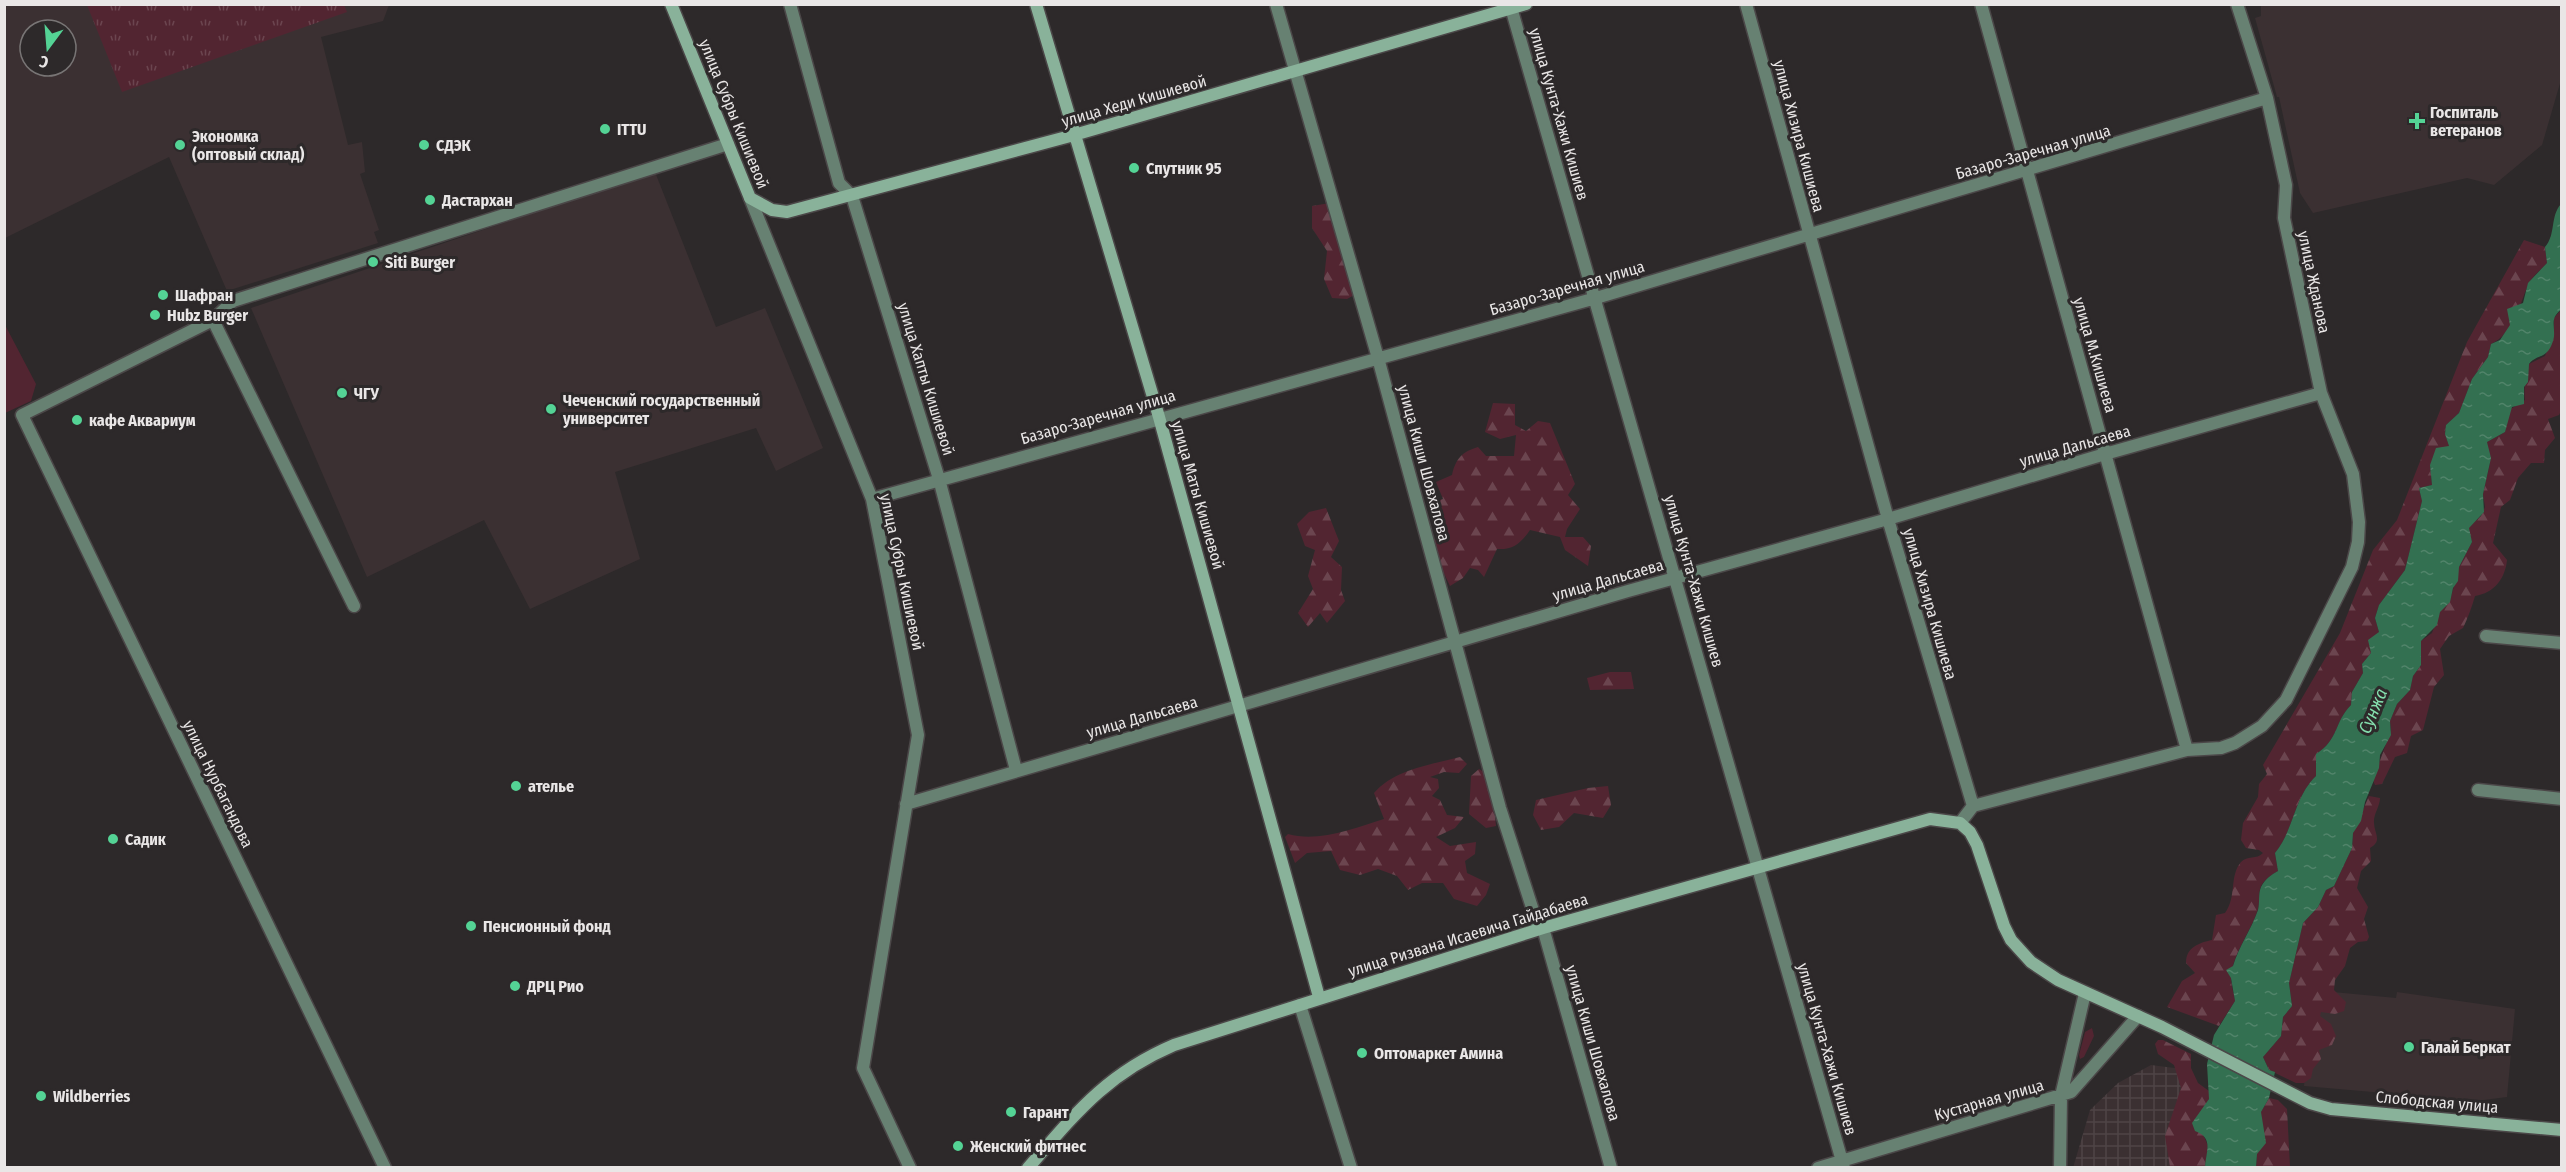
<svg xmlns="http://www.w3.org/2000/svg" width="2566" height="1172" viewBox="0 0 2566 1172" font-family="'Fira Sans Condensed',sans-serif">
	<style>
		.built { fill: #3b3032; fill-rule: evenodd }
		.industrial { fill: url(#industrial-grid) }
		.grass { fill: #522531 }
		.forest { fill: url(#forest-firs) }
		.park { fill: url(#park-tufts) }
		.water { fill: url(#water-ripples) }
		.lines { fill: none; stroke-linecap: round; stroke-linejoin: round }
		.street-casing { stroke: #4b4748; stroke-width: 15 }
		.secondary-casing { stroke: #4b4748; stroke-width: 15 }
		.street { stroke: #678172; stroke-width: 12 }
		.secondary { stroke: #89b29a; stroke-width: 12 }
		.poi-dot { fill: #54d395; stroke: #2d292a; stroke-width: 2 }
		.labels { text-anchor: middle; dominant-baseline: central; stroke-width: 6; stroke-linejoin: round; paint-order: stroke }
		.street-label { font-size: 16px; fill: #e9e6e6; stroke: #2d292a }
		.poi-label { font-size: 16px; font-weight: bold; fill: #e9e6e6; stroke: #2d292a; text-anchor: start }
		.water-label { font-size: 18px; font-style: italic; fill: #84dead; stroke: #2d292a }
	</style>
	<defs>
		<pattern id="industrial-grid" width="8" height="8" patternUnits="userSpaceOnUse" patternTransform="scale(1.5)"><rect width="8" height="8" fill="#3b3032"/><path d="M0 4h8M4 0v8" fill="none" stroke="#4e4446"/></pattern>
		<pattern id="forest-firs" width="22" height="20" patternUnits="userSpaceOnUse" patternTransform="scale(1.5)"><rect width="22" height="20" fill="#522531"/><path d="M5 1l3.5 6h-7zM16 11l3.5 6h-7z" fill="#6b454f"/></pattern>
		<pattern id="park-tufts" width="24" height="20" patternUnits="userSpaceOnUse" patternTransform="scale(1.5)"><rect width="24" height="20" fill="#522531"/><path d="M3 7l-1-3M5 7V3M7 7l1-3M15 17l-1-3M17 17v-4M19 17l1-3" fill="none" stroke="#6b454f"/></pattern>
		<pattern id="water-ripples" width="26" height="14" patternUnits="userSpaceOnUse" patternTransform="scale(1.5)"><rect width="26" height="14" fill="#337051"/><path d="M2 4q2-2 4 0t4 0M15 11q2-2 4 0t4 0" fill="none" stroke="#51846a"/></pattern>
	</defs>
	<rect width="100%" height="100%" fill="#2d292a"/>
	<path class="built" d="M2261,4L2561,5V80L2542,145L2494,185L2467,178L2313,213L2300,193L2279,97H2277L2255,18L2261,16Z
		M5,5H389L383,21L321,37L348,145L362,142L365,172L360,174L379,230L374,232L378,243L227,291L169,157L5,238ZM30,30H66V66H30Z
		M655,172L716,327L765,308L823,448L776,471L756,428L615,472L640,559L530,609L484,520L367,577L251,308Z
		M2312,990L2396,998L2397,992L2515,1009L2507,1097L2476,1101L2304,1086Z"/>
	<path class="industrial" d="M2151,1065L2182,1069L2186,1091L2172,1167L2073,1168L2090,1110L2118,1083Z"/>
	<path class="grass" d="M4,323L36,384L31,401L5,413Z
		M2092,1028L2094,1036L2084,1057L2080,1059L2079,1055L2085,1032Z"/>
	<path class="forest" d="M1330,203L1352,275L1349,281L1356,294L1347,299L1332,298L1324,279L1327,251L1312,228V206Z
		M2524,240L2545,247L2547,263C2541,270 2531,277 2528,285C2519,306 2514,333 2491,344L2488,357L2472,379L2459,413L2446,425L2445,434L2449,446L2430,465L2432,485L2419,488L2422,501L2405,570L2379,605L2375,618L2379,632L2371,653L2362,664L2363,673L2352,692L2351,705C2334,722 2339,740 2316,754V776C2294,797 2294,830 2275,853L2278,871C2271,875 2265,879 2261,886C2258,893 2260,902 2258,909C2251,932 2232,954 2231,978C2231,985 2234,993 2235,1001L2219,1026L2167,1007L2182,981L2195,973L2186,963C2186,947 2199,943 2212,940L2216,915L2225,913C2237,897 2229,876 2241,862C2247,855 2257,860 2263,853L2259,850L2246,848L2241,840L2243,823L2258,797L2259,784L2267,774L2263,765L2340,633L2373,550L2397,520L2467,342Z
		M2561,310V411L2559,415L2548,419L2555,438L2545,450L2544,463H2531L2518,478L2510,500L2501,507L2493,543L2507,560C2505,579 2494,593 2475,596C2472,607 2468,617 2463,628L2449,636L2440,649L2444,675L2434,687L2423,730L2411,736L2407,753L2395,757L2382,784L2375,785L2373,780L2391,730L2390,721L2397,704L2410,690L2413,676L2421,665V641L2432,633L2440,612L2451,597L2459,567L2472,542L2468,528L2481,516L2485,507L2483,494L2490,463L2487,442L2505,432L2509,410L2525,400C2523,387 2527,376 2529,364L2545,356L2554,331V318Z
		M1493,403L1515,404V425L1526,431L1538,421L1550,423L1575,484L1568,495L1580,509L1567,529L1565,537H1583L1591,546L1588,566L1565,550L1560,537L1530,530C1521,543 1513,550 1497,549L1484,577L1478,570L1470,568L1463,578L1450,586L1433,551L1437,533L1427,504L1443,499L1436,482L1452,475C1456,458 1462,452 1478,447L1486,456H1514L1516,435L1500,439L1485,432Z
		M1326,508L1339,541L1331,557L1342,567L1341,590L1345,601L1327,623L1320,613L1308,627L1298,613L1313,589L1308,576L1315,550L1305,546L1297,524L1309,512Z
		M1610,672H1631L1634,689L1590,690L1587,678Z
		M1460,757L1467,764L1459,773L1444,772L1430,777L1438,779L1439,788L1432,796L1440,800L1447,815L1464,817L1455,828L1436,837L1450,846L1476,842L1475,854L1465,861L1467,873L1490,884L1486,895L1477,906L1454,899L1443,883H1422L1408,890L1397,876L1378,869L1360,875L1340,870L1331,851L1307,853L1295,863L1285,837L1288,834C1318,843 1355,828 1384,819L1374,793C1395,769 1430,765 1460,757Z
		M1479,769L1484,772L1497,809L1495,816L1496,826L1486,828L1469,814L1471,776Z
		M1608,786L1611,805L1603,818L1574,813L1559,827L1541,830L1533,815L1536,800L1588,788Z
		M2369,796L2380,798C2380,806 2373,815 2374,823C2374,833 2383,841 2370,848L2371,861L2361,871L2357,888L2368,907L2364,919L2369,937L2367,941L2358,942L2350,948L2345,966L2335,980L2334,990L2346,1002L2344,1011L2335,1014L2321,1012L2320,1016L2331,1024L2336,1036L2332,1045L2319,1050L2321,1059L2313,1069L2311,1078L2304,1083H2296L2269,1070L2263,1057L2281,1036L2283,1017L2292,1006L2289,983L2303,923L2318,907L2326,890L2334,886L2352,848L2353,833Z
		M2158,1040H2163L2191,1054V1068L2198,1083L2209,1091V1099L2202,1111L2203,1134L2208,1146L2205,1167H2170L2165,1136L2181,1088L2174,1065L2158,1054L2155,1044Z
		M2269,1098L2278,1100L2287,1109L2290,1167L2256,1168L2257,1153C2269,1141 2261,1127 2261,1112Z"/>
	<path class="park" d="M344,5L347,12L122,92L87,5Z"/>
	<path class="water" d="M2561,204V310C2548,319 2557,329 2553,341C2547,360 2538,353 2529,364L2528,382L2524,387V404L2512,407L2505,432L2487,442L2491,458L2483,494L2484,512L2469,528L2472,542L2459,567L2458,581L2453,588L2450,602L2440,612L2437,625L2421,641V665L2413,676L2410,690L2397,704L2390,721L2391,735L2380,755L2379,768L2365,802L2361,821L2353,833L2352,848L2334,886L2326,890L2318,907L2303,923L2289,983L2292,1006L2283,1017L2281,1036L2263,1057L2269,1070L2275,1072L2269,1098L2261,1112L2266,1143L2257,1154L2256,1167H2205C2206,1151 2214,1138 2195,1131L2192,1123L2209,1099L2207,1064L2214,1035L2235,1001L2231,978L2226,970L2233,966C2239,946 2251,930 2258,910C2260,902 2258,894 2261,887C2265,879 2271,875 2278,871L2275,853C2294,830 2294,797 2316,776V754C2339,740 2334,722 2351,705L2352,692L2363,673L2362,664L2371,653L2368,640L2379,632L2375,618L2379,605L2405,570L2422,501L2419,488L2432,485L2430,465L2436,448L2449,446L2445,434L2446,425L2459,413L2472,379L2488,357L2491,344L2500,340L2510,325L2507,309L2523,303L2528,283L2547,263L2545,247C2556,235 2550,216 2561,204Z"/>
	<g class="lines">
		<g class="street-casing">
			<path id="street" d="M790,4L839,183L852,196L939,479L1016,770
				M1276,4L1378,358L1500,808L1539,929
				M1510,4L1844,1168
				M1746,4L1888,519L1973,806L1960,823
				M1981,4L2187,750
				M750,198L872,499L918,735L863,1068L910,1168
				M213,320L354,606
				M872,499L1596,298L2267,98
				M2486,636L2562,643
				M2478,790L2562,799
				M906,804L1628,591L1888,519L2105,454L2321,393
				M1973,806L2187,750L2221,748L2235,743L2262,726L2286,700L2352,567L2358,542L2359,522L2353,474L2321,393L2284,218L2286,185L2267,98L2237,4
				M1543,928L1611,1168
				M1300,1005L1351,1168
				M385,1168L22,415L213,320L233,301L728,144
				M1818,1168L2071,1092L2138,1016
				M2060,1168L2061,1096L2085,993"/>
		</g>
		<g class="secondary-casing">
			<path id="secondary" d="M671,4L750,198L772,210L787,212L1074,135L1526,4
				M1036,4L1159,417L1319,997
				M1028,1168C1075,1114 1106,1074 1174,1045L1543,928L1930,819L1960,823L1970,832L1977,845L2004,926L2011,940L2031,962L2058,980L2162,1027L2310,1103L2331,1109L2562,1130"/>
		</g>
		<use href="#street" class="street"/>
		<use href="#secondary" class="secondary"/>
	</g>
	<g class="poi-dot">
		<path d="M2414 112h6v6h6v6h-6v6h-6v-6h-6v-6h6z"/>
		<circle cx="605" cy="129" r="6"/>
		<circle cx="180" cy="145" r="6"/>
		<circle cx="424" cy="145" r="6"/>
		<circle cx="1134" cy="168" r="6"/>
		<circle cx="430" cy="200" r="6"/>
		<circle cx="373" cy="262" r="6"/>
		<circle cx="163" cy="295" r="6"/>
		<circle cx="155" cy="315" r="6"/>
		<circle cx="342" cy="393" r="6"/>
		<circle cx="551" cy="409" r="6"/>
		<circle cx="77" cy="420" r="6"/>
		<circle cx="516" cy="786" r="6"/>
		<circle cx="113" cy="839" r="6"/>
		<circle cx="471" cy="926" r="6"/>
		<circle cx="515" cy="986" r="6"/>
		<circle cx="2409" cy="1047" r="6"/>
		<circle cx="1362" cy="1053" r="6"/>
		<circle cx="41" cy="1096" r="6"/>
		<circle cx="1011" cy="1112" r="6"/>
		<circle cx="958" cy="1146" r="6"/>
	</g>
	<g class="labels">
		<g class="street-label">
			<text transform="translate(1134 101) rotate(-16)">улица Хеди Кишиевой</text>
			<text transform="translate(734 114) rotate(68)">улица Субры Кишиевой</text>
			<text transform="translate(1559 114) rotate(74)">улица Кунта-Хажи Кишиев</text>
			<text transform="translate(1799 136) rotate(75)">улица Хизира Кишиева</text>
			<text transform="translate(2033 152) rotate(-16)">Базаро-Заречная улица</text>
			<text transform="translate(2314 282) rotate(78)">улица Жданова</text>
			<text transform="translate(1567 288) rotate(-16)">Базаро-Заречная улица</text>
			<text transform="translate(2095 355) rotate(74)">улица М.Кишиева</text>
			<text transform="translate(926 379) rotate(73)">улица Хапты Кишиевой</text>
			<text transform="translate(1098 417) rotate(-16)">Базаро-Заречная улица</text>
			<text transform="translate(2075 446) rotate(-16)">улица Дальсаева</text>
			<text transform="translate(1424 463) rotate(75)">улица Киши Шовхалова</text>
			<text transform="translate(1198 495) rotate(74)">улица Маты Кишиевой</text>
			<text transform="translate(902 572) rotate(78)">улица Субры Кишиевой</text>
			<text transform="translate(1608 580) rotate(-16)">улица Дальсаева</text>
			<text transform="translate(1694 581) rotate(74)">улица Кунта-Хажи Кишиев</text>
			<text transform="translate(1930 604) rotate(74)">улица Хизира Кишиева</text>
			<text transform="translate(1142 717) rotate(-16)">улица Дальсаева</text>
			<text transform="translate(218 784) rotate(64)">улица Нурбагандова</text>
			<text transform="translate(1468 935) rotate(-17)">улица Ризвана Исаевича Гайдабаева</text>
			<text transform="translate(1593 1043) rotate(74)">улица Киши Шовхалова</text>
			<text transform="translate(1827 1049) rotate(74)">улица Кунта-Хажи Кишиев</text>
			<text transform="translate(1989 1100) rotate(-16)">Кустарная улица</text>
			<text transform="translate(2437 1102) rotate(5)">Слободская улица</text>
		</g>
		<g class="poi-label">
			<text x="2430" y="112">Госпиталь<tspan x="2430" dy="18">ветеранов</tspan></text>
			<text x="617" y="129">ITTU</text>
			<text x="192" y="136">Экономка<tspan x="192" dy="18">(оптовый склад)</tspan></text>
			<text x="436" y="145">СДЭК</text>
			<text x="1146" y="168">Спутник 95</text>
			<text x="442" y="200">Дастархан</text>
			<text x="385" y="262">Siti Burger</text>
			<text x="175" y="295">Шафран</text>
			<text x="167" y="315">Hubz Burger</text>
			<text x="354" y="393">ЧГУ</text>
			<text x="563" y="400">Чеченский государственный<tspan x="563" dy="18">университет</tspan></text>
			<text x="89" y="420">кафе Аквариум</text>
			<text x="528" y="786">ателье</text>
			<text x="125" y="839">Садик</text>
			<text x="483" y="926">Пенсионный фонд</text>
			<text x="527" y="986">ДРЦ Рио</text>
			<text x="2421" y="1047">Галай Беркат</text>
			<text x="1374" y="1053">Оптомаркет Амина</text>
			<text x="53" y="1096">Wildberries</text>
			<text x="1023" y="1112">Гарант</text>
			<text x="970" y="1146">Женский фитнес</text>
		</g>
		<g class="water-label">
			<text transform="translate(2373 711) rotate(-67)">Сунжа</text>
		</g>
	</g>
	<rect width="2566" height="1172" fill="none" stroke="#e9e6e6" stroke-width="12"/>
	<g transform="translate(48 48) rotate(196)"><circle r="28" fill="#2d292a" stroke="#787575" stroke-width="1.5"/>
	<path d="M0-4.5L10 22L0 15L-10 22Z" fill="#54d395"/>
	<text y="-9" font-size="16" font-weight="bold" text-anchor="middle" fill="#e9e6e6">С</text>
	</g>
</svg>
